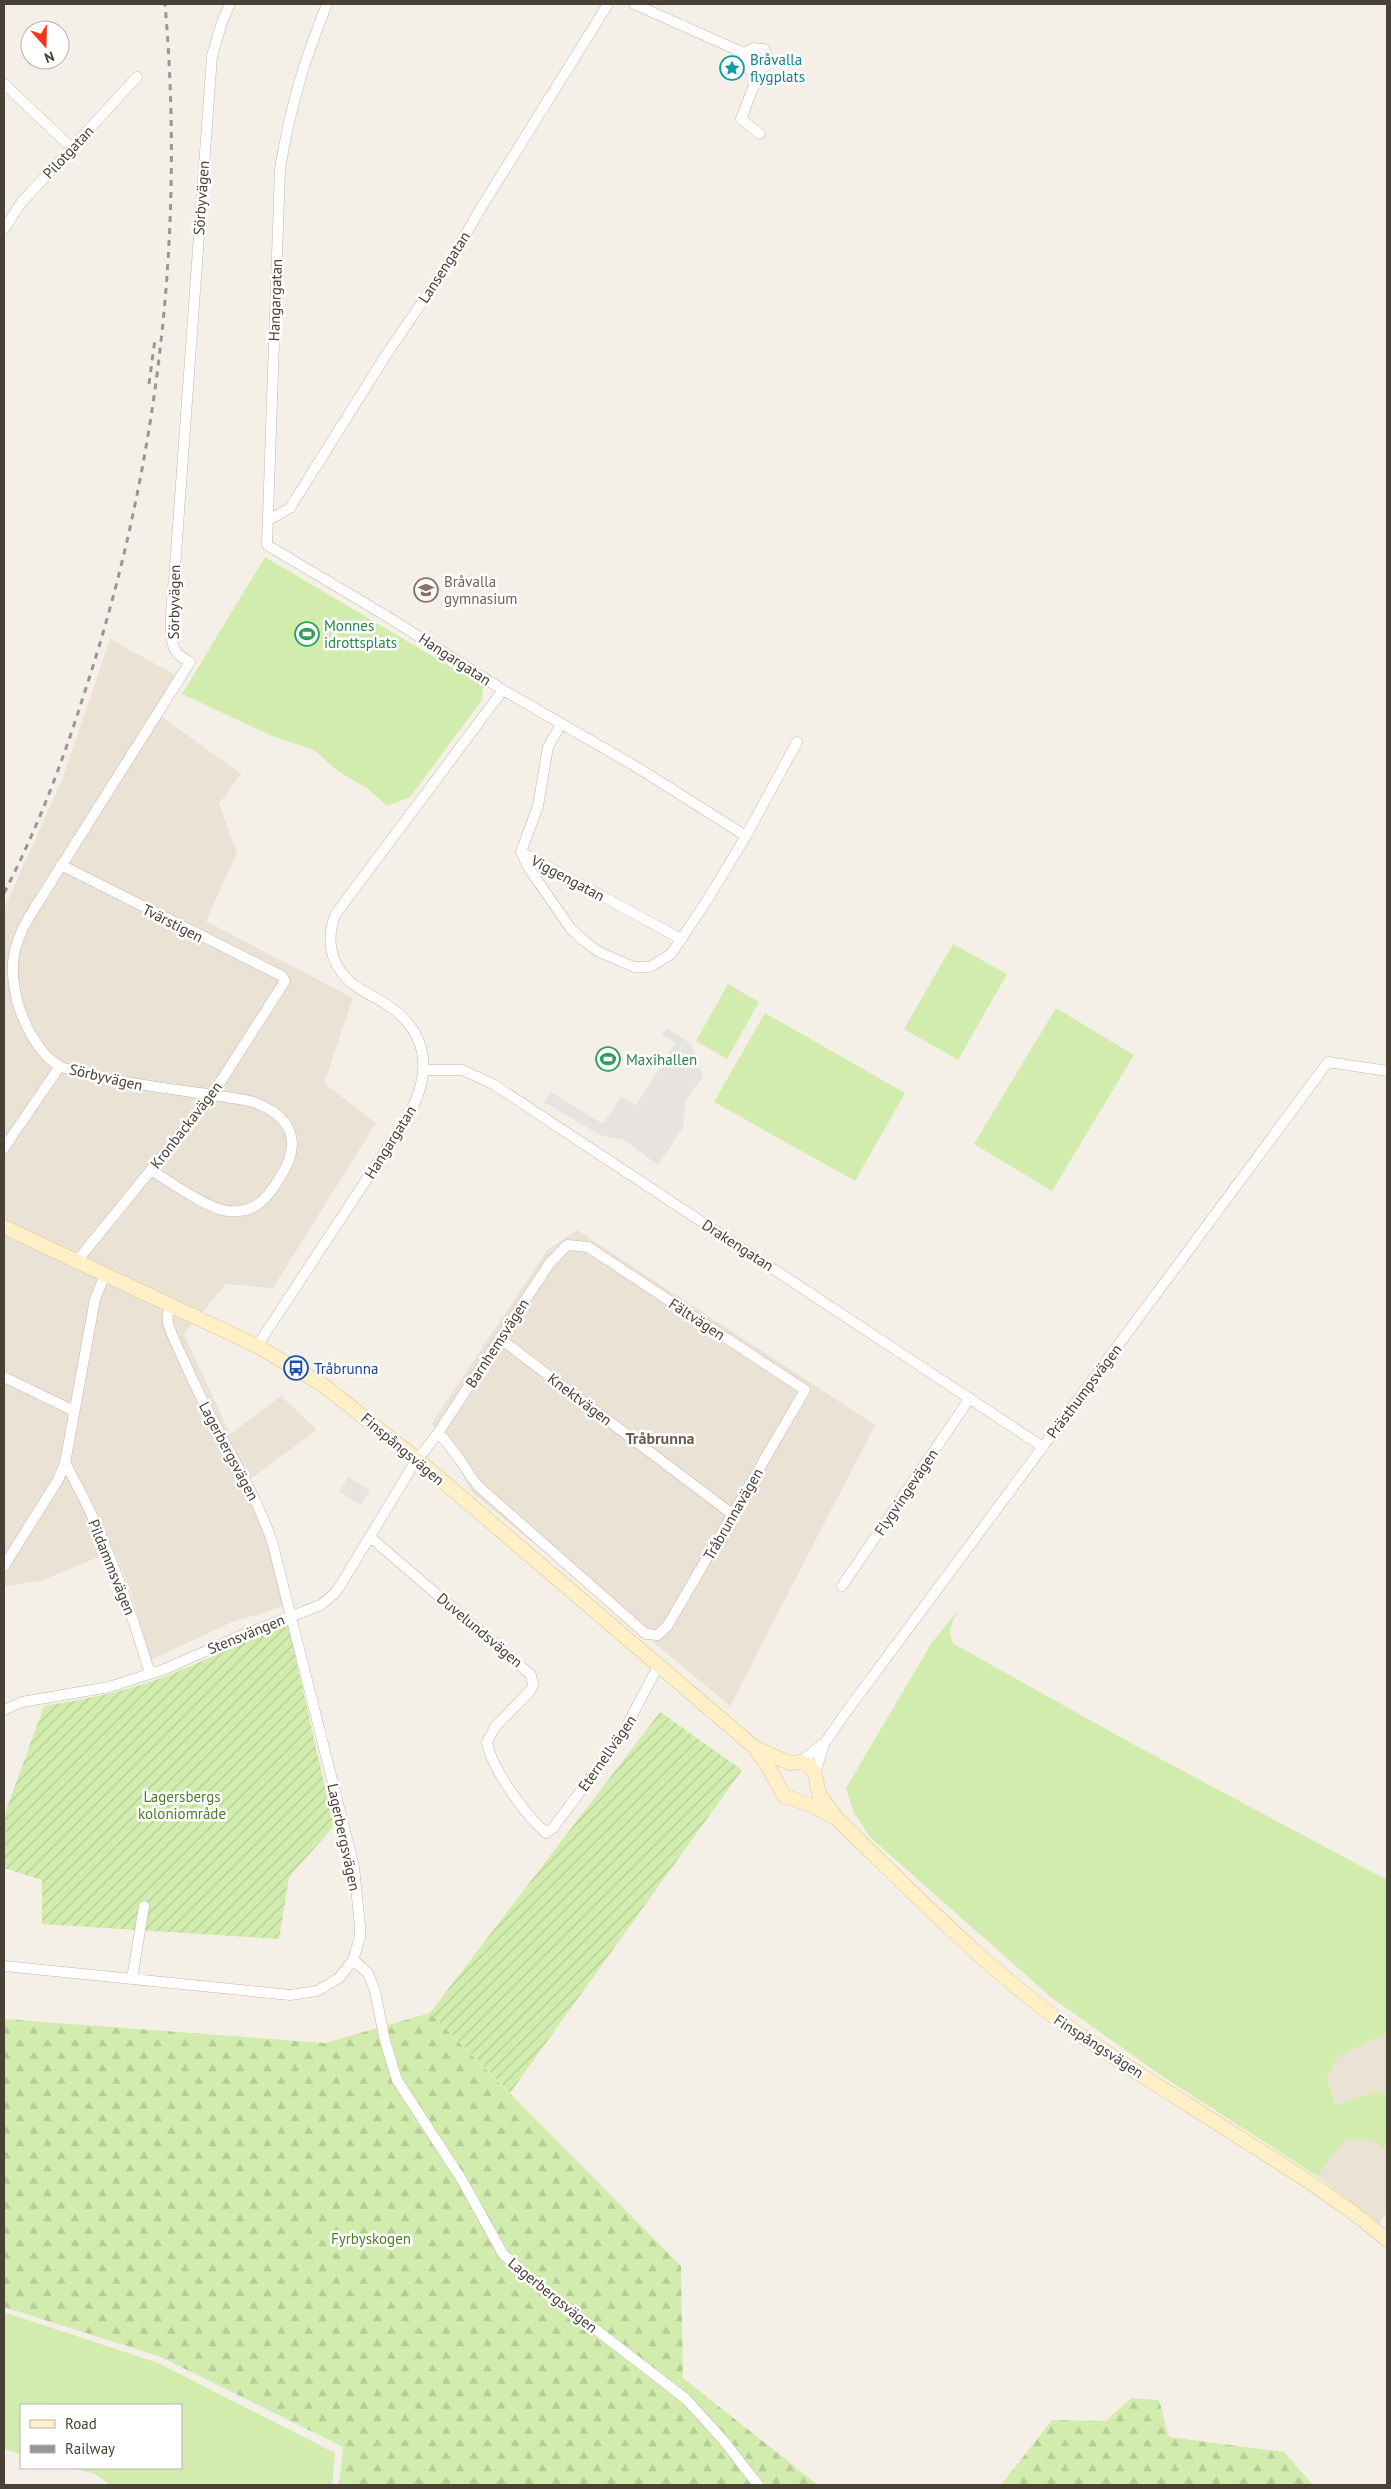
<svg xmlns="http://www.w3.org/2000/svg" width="1391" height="2489" viewBox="0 0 1391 2489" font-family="'PT Sans',sans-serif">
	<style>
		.residential { fill: #e9e2d5 }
		.grass { fill: #d1ecad }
		.forest { fill: url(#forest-firs) }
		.garden { fill: url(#garden-furrows) }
		.parking { fill: #e6e3e0 }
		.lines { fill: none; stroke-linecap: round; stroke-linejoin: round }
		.street-casing { stroke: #c1b8a9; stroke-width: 11 }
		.secondary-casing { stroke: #dbc696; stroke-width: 15 }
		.street { stroke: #fff; stroke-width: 10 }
		.secondary { stroke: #fff0c7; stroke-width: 14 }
		.rail { stroke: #979797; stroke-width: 3; stroke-dasharray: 6 6; stroke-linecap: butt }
		.labels { text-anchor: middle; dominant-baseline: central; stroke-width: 5; stroke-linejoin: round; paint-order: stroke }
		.culture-label { font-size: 15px; fill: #0d838f; stroke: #fff; text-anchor: start }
		.street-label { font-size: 15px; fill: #494136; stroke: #fff }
		.education-label { font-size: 15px; fill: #785e54; stroke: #fff; text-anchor: start }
		.leisure-label { font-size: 15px; fill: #27864d; stroke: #fff; text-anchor: start }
		.transit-label { font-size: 15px; fill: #164399; stroke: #fff; text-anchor: start }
		.park-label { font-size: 15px; fill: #497f24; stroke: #fff }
		.neighbourhood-label { font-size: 16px; font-weight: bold; fill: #6c5e4c; stroke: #fff }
	</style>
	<defs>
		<pattern id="forest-firs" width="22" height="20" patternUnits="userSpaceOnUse" patternTransform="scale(1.25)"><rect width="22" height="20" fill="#d1ecad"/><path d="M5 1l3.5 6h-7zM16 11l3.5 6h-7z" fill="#b5cc95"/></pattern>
		<pattern id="garden-furrows" width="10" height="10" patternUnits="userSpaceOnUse" patternTransform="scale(1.25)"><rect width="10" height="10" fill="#d1ecad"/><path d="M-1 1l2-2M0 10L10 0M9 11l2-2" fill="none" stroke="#b5cc95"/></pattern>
	</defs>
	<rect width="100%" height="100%" fill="#f5f0e7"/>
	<path class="residential" d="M110,639L179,677L157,713L241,774L219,804L237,853L206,921L353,998L324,1083L376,1123L273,1288L226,1284L184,1334L230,1434L281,1396L317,1430L242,1485L264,1531L284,1606L230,1623L151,1660L131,1592L114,1551L40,1581L4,1586V909L63,777Z
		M577,1230L875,1425L730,1706L473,1493L432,1423L548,1249Z
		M1387,2036V2092H1375L1335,2105L1327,2078L1338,2057L1375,2038Z
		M1346,2139L1374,2141L1387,2150V2213L1379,2223L1317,2176Z"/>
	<path class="grass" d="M265,557L483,686L482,700L410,797L387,806L367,788L339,772L314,750L272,736L182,694Z
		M953,944L1007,974L958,1060L904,1029Z
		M728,984L759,1002L727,1059L696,1041Z
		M1056,1008L1134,1055L1052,1191L974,1144Z
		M765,1013L905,1093L855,1181L714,1102Z
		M958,1610C953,1622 946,1632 954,1644L1142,1749L1387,1880V2036L1375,2038L1338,2057L1327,2078L1335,2105L1375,2092H1387V2150L1374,2141L1346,2139L1317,2176L1162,2076L1052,1998L871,1838L854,1813L846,1788L931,1644Z
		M4,2312L158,2363L335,2453L332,2485H110L95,2474L73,2468H181V2405H21V2454L4,2449Z"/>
	<path class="forest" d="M430,2013L681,2266L683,2378L818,2485H339L343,2447L161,2357L4,2307V2019L325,2043Z
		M1131,2398L1159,2400L1169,2437L1284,2452L1313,2485H1001L1052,2420L1106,2421Z"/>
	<path class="garden" d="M288,1625L334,1826L289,1877L279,1939L42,1924V1880L4,1868V1816L44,1706C86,1699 129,1691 169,1675C209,1659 247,1639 288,1625Z
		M660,1712L742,1770L510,2093L430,2013Z"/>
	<path class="parking" d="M667,1028L691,1044L703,1077L686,1100L683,1128L658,1165L624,1140L602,1136L544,1102L551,1092L603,1124L621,1096L636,1105L675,1043L662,1034Z
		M348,1477L370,1490L361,1505L339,1492Z"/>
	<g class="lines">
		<g class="street-casing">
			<path id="street" d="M327,4C304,61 290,108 280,169L267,545L388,617L503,690L635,766L746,836
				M634,4L744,53C743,63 747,72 758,75L741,119L760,134
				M744,53L753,48L764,49L768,58L766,66L754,74
				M4,84L72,148
				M4,229L21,203L137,77
				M269,520L290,508L386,355L453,257L479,211L608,4
				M561,724L548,747L538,806L521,852L681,939
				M521,852L528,867L571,929L583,940L599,952L634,967H650L671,954L706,902L746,836L797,742
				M61,865L282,976L285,981L212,1095L76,1262
				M424,1070H462L493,1084L1043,1447
				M4,1148L60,1066
				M151,1170C170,1182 208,1209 228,1211C254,1214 267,1199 279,1179C304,1142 292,1115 250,1101C198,1091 145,1088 93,1075C82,1072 66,1071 56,1064C38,1052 24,1024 18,1004C9,969 11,948 29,917L190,662C186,660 181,657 177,653C165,640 174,586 175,567L212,56L222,22L230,4
				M105,1274L95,1299L65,1463C103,1530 128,1601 150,1674
				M499,1338L732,1514
				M257,1346L405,1121C432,1077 432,1034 386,1004C371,995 352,987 342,973C328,955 328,935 335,915L503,690
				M4,1377L74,1411
				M370,1537L531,1675L533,1685L530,1691L495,1727L487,1742C491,1768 526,1816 546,1833L553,1828L621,1737L658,1666
				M4,1566L58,1480L65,1463
				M842,1586L970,1398
				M4,1710L22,1702L109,1687L165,1669L235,1638L321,1605L335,1593L340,1586L412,1467L438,1433L549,1264L567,1245L588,1247L805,1390L668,1625L658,1635L646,1634L478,1486C464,1468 455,1449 438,1433
				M800,1762L823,1744
				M815,1774L824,1744L844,1715L1328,1062L1387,1071
				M353,1960L368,1973L375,1991L385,2041L397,2080L462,2180L503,2254L538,2285L686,2399L724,2441L758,2485
				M4,1966L290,1995L317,1991L339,1978L353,1960L360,1937V1926L354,1867L272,1541C250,1479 211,1425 186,1365C180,1352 172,1337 168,1323C166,1316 169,1311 172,1305
				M132,1979L144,1906"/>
		</g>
		<g class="secondary-casing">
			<path id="secondary" d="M4,1227L257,1346L323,1385L418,1460L753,1746L766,1763L784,1796L811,1805L837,1819
				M756,1748L780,1759L790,1763L800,1762L809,1765L815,1774L819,1794L837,1819C911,1890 983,1966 1067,2026C1132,2071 1201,2112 1267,2155C1309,2181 1350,2208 1387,2240"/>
		</g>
		<use href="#street" class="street"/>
		<use href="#secondary" class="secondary"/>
		<path class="rail" d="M149,384L155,339
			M4,893C38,828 64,758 86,688C158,468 185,235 165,4"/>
	</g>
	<defs>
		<g id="sight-ring" transform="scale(1.25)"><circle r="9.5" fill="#fff" stroke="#0f9aa8" stroke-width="1.5"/><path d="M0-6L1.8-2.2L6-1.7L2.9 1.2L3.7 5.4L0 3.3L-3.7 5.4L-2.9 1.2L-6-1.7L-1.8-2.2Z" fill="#0f9aa8"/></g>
		<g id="school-ring" transform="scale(1.25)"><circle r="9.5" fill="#fff" stroke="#8d6e63" stroke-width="1.5"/><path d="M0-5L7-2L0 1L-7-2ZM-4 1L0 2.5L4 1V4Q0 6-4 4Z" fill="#8d6e63"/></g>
		<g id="stadium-ring" transform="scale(1.25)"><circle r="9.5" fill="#fff" stroke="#2e9e5b" stroke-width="1.5"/><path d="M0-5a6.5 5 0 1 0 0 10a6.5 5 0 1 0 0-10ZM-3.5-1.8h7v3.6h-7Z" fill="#2e9e5b"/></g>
		<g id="bus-ring" transform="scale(1.25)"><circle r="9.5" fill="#fff" stroke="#1a4fb4" stroke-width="1.5"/><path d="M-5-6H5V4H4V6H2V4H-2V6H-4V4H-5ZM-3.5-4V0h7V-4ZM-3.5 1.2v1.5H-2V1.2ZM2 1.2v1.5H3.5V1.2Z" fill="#1a4fb4"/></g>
	</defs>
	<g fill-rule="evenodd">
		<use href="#sight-ring" x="732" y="68"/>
		<use href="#school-ring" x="426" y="590"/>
		<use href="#stadium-ring" x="307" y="634"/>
		<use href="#stadium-ring" x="608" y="1059"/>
		<use href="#bus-ring" x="296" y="1368"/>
	</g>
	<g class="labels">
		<g class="culture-label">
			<text x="750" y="59">Bråvalla<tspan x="750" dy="17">flygplats</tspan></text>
		</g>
		<g class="street-label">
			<text transform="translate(68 152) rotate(-47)">Pilotgatan</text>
			<text transform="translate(201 198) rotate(-86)">Sörbyvägen</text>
			<text transform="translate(444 267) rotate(-57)">Lansengatan</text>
			<text transform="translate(275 300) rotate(-88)">Hangargatan</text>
			<text transform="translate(174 602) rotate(-89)">Sörbyvägen</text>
			<text transform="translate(455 659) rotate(33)">Hangargatan</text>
			<text transform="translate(568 878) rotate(28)">Viggengatan</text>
			<text transform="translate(173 923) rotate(27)">Tvärstigen</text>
			<text transform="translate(106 1077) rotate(13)">Sörbyvägen</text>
			<text transform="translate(186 1125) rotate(-52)">Kronbackavägen</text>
			<text transform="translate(390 1142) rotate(-58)">Hangargatan</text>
			<text transform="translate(738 1245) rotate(33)">Drakengatan</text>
			<text transform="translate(697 1319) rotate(33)">Fältvägen</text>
			<text transform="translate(497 1343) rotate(-57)">Barnhemsvägen</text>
			<text transform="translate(1084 1391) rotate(-53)">Prästhumpsvägen</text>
			<text transform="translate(580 1399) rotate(37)">Knektvägen</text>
			<text transform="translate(403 1449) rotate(40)">Finspångsvägen</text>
			<text transform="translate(229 1451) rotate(62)">Lagerbergsvägen</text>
			<text transform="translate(906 1492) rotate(-56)">Flygvingevägen</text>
			<text transform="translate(733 1514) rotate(-60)">Tråbrunnavägen</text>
			<text transform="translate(112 1567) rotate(68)">Pildammsvägen</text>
			<text transform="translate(480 1630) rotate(40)">Duvelundsvägen</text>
			<text transform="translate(246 1634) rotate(-22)">Stensvängen</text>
			<text transform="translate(607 1753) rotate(-55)">Eternellvägen</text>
			<text transform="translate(344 1837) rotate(78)">Lagerbergsvägen</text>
			<text transform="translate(1099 2046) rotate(33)">Finspångsvägen</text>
			<text transform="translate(553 2295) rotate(39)">Lagerbergsvägen</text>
		</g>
		<g class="education-label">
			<text x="444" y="581">Bråvalla<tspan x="444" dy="17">gymnasium</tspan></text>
		</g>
		<g class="leisure-label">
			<text x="324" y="625">Monnes<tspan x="324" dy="17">idrottsplats</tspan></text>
			<text x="626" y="1059">Maxihallen</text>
		</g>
		<g class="transit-label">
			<text x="314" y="1368">Tråbrunna</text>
		</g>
		<g class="park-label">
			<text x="182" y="1796">Lagersbergs<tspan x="182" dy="17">koloniområde</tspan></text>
			<text x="371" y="2238">Fyrbyskogen</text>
		</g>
		<g class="neighbourhood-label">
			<text x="660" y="1438">Tråbrunna</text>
		</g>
	</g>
	<rect width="1391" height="2489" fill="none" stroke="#494136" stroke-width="10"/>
	<rect x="20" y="2404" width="162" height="65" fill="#ffffff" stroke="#b6b3af"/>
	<rect x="30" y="2420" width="25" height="8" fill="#fff0c7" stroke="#b6b3af"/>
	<text x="65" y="2429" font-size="15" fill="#494136">Road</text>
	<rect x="30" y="2445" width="25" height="8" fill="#979797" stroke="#b6b3af"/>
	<text x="65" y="2454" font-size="15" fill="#494136">Railway</text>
	<g transform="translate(45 45) rotate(160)"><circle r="24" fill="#ffffff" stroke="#b6b3af"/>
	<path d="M0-4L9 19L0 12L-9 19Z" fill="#ff3114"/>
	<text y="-8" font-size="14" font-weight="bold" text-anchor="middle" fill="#494136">N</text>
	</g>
</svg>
